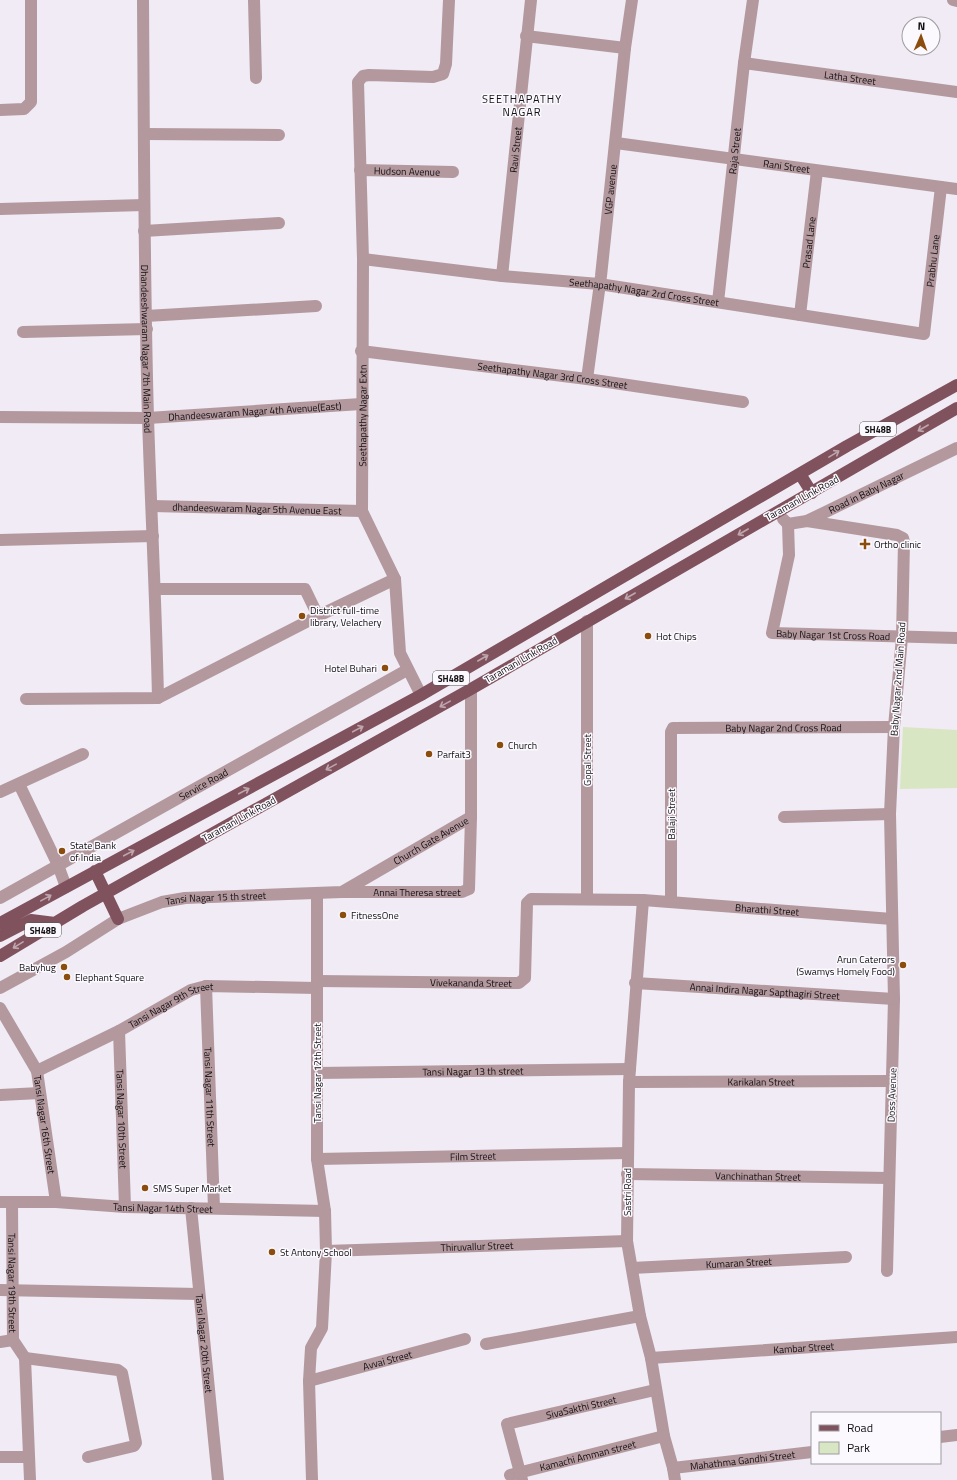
<svg xmlns="http://www.w3.org/2000/svg" width="957" height="1480" viewBox="0 0 957 1480" font-family="'Titillium Web',sans-serif">
	<style>
		.green { fill: #d8e6c4 }
		.lines { fill: none; stroke-linecap: round; stroke-linejoin: round }
		.minor { stroke: #b3989e; stroke-width: 12 }
		.primary { stroke: #80525d; stroke-width: 12 }
		.oneway { stroke: #bea6ae }
		.poi-dot { fill: #8a4d0d; stroke: #fcf9fe; stroke-width: 1.5 }
		.labels { text-anchor: middle; dominant-baseline: central; stroke-width: 3; stroke-linejoin: round; paint-order: stroke }
		.shield { fill: #fcf9fe; stroke: #585559; stroke-width: 1 }
		.shield-label { font-size: 9px; font-weight: bold; fill: #110f12 }
		.street-label { font-size: 10px; fill: #110f12; stroke: #fcf9fe }
		.poi-label { font-size: 10px; fill: #110f12; stroke: #fcf9fe; text-anchor: start }
		.neighbourhood-label { font-size: 11px; letter-spacing: 1px; fill: #110f12; stroke: #fcf9fe }
	</style>
	<rect width="100%" height="100%" fill="#f0ebf4"/>
	<path class="green" d="M903,727L957,730V788L900,789Z"/>
	<g class="lines">
		<g class="minor">
			<path id="s1" d="M143,0C144,139 144,278 148,418C151,511 156,605 158,698"/>
			<path d="M254,0L256,78"/>
			<path d="M953,0L957,1"/>
			<path d="M526,36L625,48"/>
			<path id="s2" d="M744,63L957,92"/>
			<path d="M0,110L24,109L31,102V0"/>
			<path d="M144,134L279,135"/>
			<path id="s3" d="M616,143L957,189"/>
			<path id="s4" d="M360,170L453,172"/>
			<path d="M0,209L144,205"/>
			<path d="M144,231L279,223"/>
			<path id="s5" d="M363,259L502,276L599,284L924,334L941,187"/>
			<path id="s6" d="M502,276L531,0"/>
			<path id="s7" d="M718,302L744,63L753,0"/>
			<path id="s8" d="M800,315L817,171"/>
			<path d="M146,316L316,306"/>
			<path d="M23,332L147,329"/>
			<path id="s9" d="M361,351L587,379L743,402"/>
			<path id="s10" d="M587,379L601,276L625,48L632,0"/>
			<path id="s11" d="M0,417L148,418L361,404"/>
			<path id="s12" d="M152,506L362,511"/>
			<path id="s13" d="M783,519L788,524L807,521L957,448"/>
			<path d="M807,521L897,535L903,538L904,542L902,637L894,727L890,814L894,999L887,1271"/>
			<path id="s14" d="M788,524L789,555L772,633L957,638"/>
			<path d="M0,540L153,536"/>
			<path d="M156,589H305L318,616"/>
			<path d="M587,621V899"/>
			<path id="s15" d="M421,695L400,653L395,579L362,511L363,259L358,82L363,76L369,75L433,77L443,74L446,64L449,0"/>
			<path d="M26,699L158,698L318,616L395,579"/>
			<path d="M19,784L58,865L66,887"/>
			<path d="M0,792L83,754"/>
			<path d="M784,817L890,814"/>
			<path id="s16" d="M343,892H462L469,889L471,817V689"/>
			<path id="s17" d="M0,898L407,670"/>
			<path d="M643,900L629,1082L627,1241L640,1316L651,1358L664,1436L673,1468L675,1480"/>
			<path id="s18" d="M671,902V732L673,728L894,727"/>
			<path id="s19" d="M317,981L519,983L525,978L527,903L531,899L643,900L892,919"/>
			<path id="s20" d="M635,983L894,999"/>
			<path id="s21" d="M206,986L214,1208"/>
			<path id="s22" d="M0,988L66,952L118,919L162,902L185,898L342,892L471,817"/>
			<path id="s23" d="M0,1008L37,1071L56,1202"/>
			<path id="s24" d="M119,1031L125,1207"/>
			<path id="s25" d="M37,1071L119,1031L191,990L206,986L317,988"/>
			<path id="s26" d="M317,1073L630,1069"/>
			<path id="s27" d="M629,1082L892,1081"/>
			<path d="M0,1095L40,1093"/>
			<path id="s28" d="M317,1159L628,1153"/>
			<path id="s29" d="M627,1174L889,1178"/>
			<path id="s30" d="M0,1202H56L125,1207L325,1211"/>
			<path id="s31" d="M12,1202L13,1340L25,1358L30,1480"/>
			<path id="s32" d="M191,1208L218,1480"/>
			<path id="s33" d="M326,1251L627,1241"/>
			<path id="s34" d="M632,1268L846,1257"/>
			<path d="M0,1290L198,1294"/>
			<path d="M0,1342L13,1340"/>
			<path d="M486,1344L640,1316"/>
			<path d="M25,1358L118,1370L122,1373L136,1443L134,1446L88,1457"/>
			<path id="s35" d="M651,1358L957,1337"/>
			<path id="s36" d="M309,1381L465,1339"/>
			<path d="M940,1437L957,1435"/>
			<path d="M0,1457H29"/>
			<path id="s37" d="M673,1468L812,1452"/>
			<path id="s38" d="M510,1475L664,1436"/>
			<path d="M312,1480L309,1381L311,1348L322,1328L326,1251L325,1211L317,1159V893"/>
			<path id="s39" d="M522,1480L507,1424L655,1390"/>
		</g>
		<path class="primary" d="M800,474L812,493
			M95,871L118,919
			M0,923L421,695L847,446L957,385
			M0,936L31,920L55,923
			M0,956L83,906L471,689L957,408"/>
	</g>
	<defs><path id="oneway-shaft" d="M-6 0H5M1.5-3L5.5 0L1.5 3" fill="none" stroke-width="1.6" stroke-linecap="round" stroke-linejoin="round"/></defs>
	<g class="oneway">
		<use href="#oneway-shaft" transform="translate(923 428) rotate(150)"/>
		<use href="#oneway-shaft" transform="translate(834 454) rotate(-31)"/>
		<use href="#oneway-shaft" transform="translate(743 532) rotate(150)"/>
		<use href="#oneway-shaft" transform="translate(630 596) rotate(150)"/>
		<use href="#oneway-shaft" transform="translate(483 658) rotate(-30)"/>
		<use href="#oneway-shaft" transform="translate(445 704) rotate(151)"/>
		<use href="#oneway-shaft" transform="translate(358 729) rotate(-28)"/>
		<use href="#oneway-shaft" transform="translate(331 767) rotate(151)"/>
		<use href="#oneway-shaft" transform="translate(244 791) rotate(-28)"/>
		<use href="#oneway-shaft" transform="translate(129 853) rotate(-28)"/>
		<use href="#oneway-shaft" transform="translate(46 898) rotate(-29)"/>
		<use href="#oneway-shaft" transform="translate(18 945) rotate(148)"/>
	</g>
	<g class="poi-dot">
		<path d="M863 538h4v4h4v4h-4v4h-4v-4h-4v-4h4z"/>
		<circle cx="302" cy="616" r="4"/>
		<circle cx="648" cy="636" r="4"/>
		<circle cx="385" cy="668" r="4"/>
		<circle cx="500" cy="745" r="4"/>
		<circle cx="429" cy="754" r="4"/>
		<circle cx="62" cy="851" r="4"/>
		<circle cx="343" cy="915" r="4"/>
		<circle cx="903" cy="965" r="4"/>
		<circle cx="64" cy="967" r="4"/>
		<circle cx="67" cy="977" r="4"/>
		<circle cx="145" cy="1188" r="4"/>
		<circle cx="272" cy="1252" r="4"/>
	</g>
	<g class="labels">
		<g class="shield">
			<rect x="860" y="422" width="36" height="14" rx="3"/>
			<rect x="433" y="671" width="36" height="14" rx="3"/>
			<rect x="25" y="923" width="36" height="14" rx="3"/>
		</g>
		<g class="shield-label">
			<text x="878" y="429">SH48B</text>
			<text x="451" y="678">SH48B</text>
			<text x="43" y="930">SH48B</text>
		</g>
		<g class="street-label">
			<text stroke="none"><textPath href="#s2" startOffset="107">Latha Street</textPath></text>
			<text stroke="none"><textPath href="#s6" startOffset="127">Ravi Street</textPath></text>
			<text stroke="none"><textPath href="#s7" startOffset="152">Raja Street</textPath></text>
			<text stroke="none"><textPath href="#s3" startOffset="172">Rani Street</textPath></text>
			<text stroke="none"><textPath href="#s4" startOffset="47">Hudson Avenue</textPath></text>
			<text stroke="none"><textPath href="#s10" startOffset="191">VGP avenue</textPath></text>
			<text stroke="none"><textPath href="#s8" startOffset="73">Prasad Lane</textPath></text>
			<text stroke="none"><textPath href="#s5" startOffset="640">Prabhu Lane</textPath></text>
			<text stroke="none"><textPath href="#s5" startOffset="283">Seethapathy Nagar 2rd Cross Street</textPath></text>
			<text stroke="none"><textPath href="#s1" startOffset="349">Dhandeeshwaram Nagar 7th Main Road</textPath></text>
			<text stroke="none"><textPath href="#s9" startOffset="193">Seethapathy Nagar 3rd Cross Street</textPath></text>
			<text stroke="none"><textPath href="#s11" startOffset="255">Dhandeeswaram Nagar 4th Avenue(East)</textPath></text>
			<text stroke="none"><textPath href="#s15" startOffset="292">Seethapathy Nagar Extn</textPath></text>
			<text stroke="none"><textPath href="#s13" startOffset="92">Road in Baby Nagar</textPath></text>
			<text transform="translate(802 498) rotate(-29)">Taramani Link Road</text>
			<text stroke="none"><textPath href="#s12" startOffset="105">dhandeeswaram Nagar 5th Avenue East</textPath></text>
			<text stroke="none"><textPath href="#s14" startOffset="172">Baby Nagar 1st Cross Road</textPath></text>
			<text transform="translate(521 660) rotate(-30)">Taramani Link Road</text>
			<text transform="translate(898 679) rotate(-86)">Baby Nagar 2nd Main Road</text>
			<text stroke="none"><textPath href="#s18" startOffset="285">Baby Nagar 2nd Cross Road</textPath></text>
			<text transform="translate(587 760) rotate(-90)">Gopal Street</text>
			<text stroke="none"><textPath href="#s17" startOffset="233">Service Road</textPath></text>
			<text transform="translate(671 814) rotate(-90)">Balaji Street</text>
			<text transform="translate(239 819) rotate(-29)">Taramani Link Road</text>
			<text stroke="none"><textPath href="#s22" startOffset="467">Church Gate Avenue</textPath></text>
			<text stroke="none"><textPath href="#s16" startOffset="74">Annai Theresa street</textPath></text>
			<text stroke="none"><textPath href="#s22" startOffset="238">Tansi Nagar 15 th street</textPath></text>
			<text stroke="none"><textPath href="#s19" startOffset="527">Bharathi Street</textPath></text>
			<text stroke="none"><textPath href="#s19" startOffset="154">Vivekananda Street</textPath></text>
			<text stroke="none"><textPath href="#s20" startOffset="130">Annai Indira Nagar Sapthagiri Street</textPath></text>
			<text stroke="none"><textPath href="#s25" startOffset="150">Tansi Nagar 9th Street</textPath></text>
			<text stroke="none"><textPath href="#s26" startOffset="156">Tansi Nagar 13 th street</textPath></text>
			<text transform="translate(317 1073) rotate(-90)">Tansi Nagar 12th Street</text>
			<text stroke="none"><textPath href="#s27" startOffset="132">Karikalan Street</textPath></text>
			<text transform="translate(892 1095) rotate(-88)">Doss Avenue</text>
			<text stroke="none"><textPath href="#s21" startOffset="111">Tansi Nagar 11th Street</textPath></text>
			<text stroke="none"><textPath href="#s24" startOffset="88">Tansi Nagar 10th Street</textPath></text>
			<text stroke="none"><textPath href="#s23" startOffset="127">Tansi Nagar 16th Street</textPath></text>
			<text stroke="none"><textPath href="#s28" startOffset="156">Film Street</textPath></text>
			<text stroke="none"><textPath href="#s29" startOffset="131">Vanchinathan Street</textPath></text>
			<text transform="translate(627 1192) rotate(-90)">Sastri Road</text>
			<text stroke="none"><textPath href="#s30" startOffset="163">Tansi Nagar 14th Street</textPath></text>
			<text stroke="none"><textPath href="#s33" startOffset="151">Thiruvallur Street</textPath></text>
			<text stroke="none"><textPath href="#s34" startOffset="107">Kumaran Street</textPath></text>
			<text stroke="none"><textPath href="#s31" startOffset="81">Tansi Nagar 19th Street</textPath></text>
			<text stroke="none"><textPath href="#s32" startOffset="136">Tansi Nagar 20th Street</textPath></text>
			<text stroke="none"><textPath href="#s35" startOffset="153">Kambar Street</textPath></text>
			<text stroke="none"><textPath href="#s36" startOffset="81">Avvai Street</textPath></text>
			<text stroke="none"><textPath href="#s39" startOffset="134">SivaSakthi Street</textPath></text>
			<text stroke="none"><textPath href="#s38" startOffset="80">Kamachi Amman street</textPath></text>
			<text stroke="none"><textPath href="#s37" startOffset="70">Mahathma Gandhi Street</textPath></text>
		</g>
		<g class="poi-label">
			<text x="874" y="544">Ortho clinic</text>
			<text x="310" y="610">District full-time<tspan x="310" dy="12">library, Velachery</tspan></text>
			<text x="656" y="636">Hot Chips</text>
			<text x="377" y="668" text-anchor="end">Hotel Buhari</text>
			<text x="508" y="745">Church</text>
			<text x="437" y="754">Parfait3</text>
			<text x="70" y="845">State Bank<tspan x="70" dy="12">of India</tspan></text>
			<text x="351" y="915">FitnessOne</text>
			<text x="895" y="959" text-anchor="end">Arun Caterors<tspan x="895" dy="12">(Swamys Homely Food)</tspan></text>
			<text x="56" y="967" text-anchor="end">Babyhug</text>
			<text x="75" y="977">Elephant Square</text>
			<text x="153" y="1188">SMS Super Market</text>
			<text x="280" y="1252">St Antony School</text>
		</g>
		<g class="neighbourhood-label">
			<text x="522" y="99">SEETHAPATHY<tspan x="522" dy="13">NAGAR</tspan></text>
		</g>
	</g>
	<rect x="811" y="1412" width="130" height="52" fill="#fcf9fe" stroke="#9e9ba0"/>
	<rect x="819" y="1425" width="20" height="6" fill="#80525d" stroke="#9e9ba0"/>
	<text x="847" y="1432" font-size="12" fill="#110f12">Road</text>
	<rect x="819" y="1442" width="20" height="12" fill="#d8e6c4" stroke="#9e9ba0"/>
	<text x="847" y="1452" font-size="12" fill="#110f12">Park</text>
	<g transform="translate(921 36) rotate(2)"><circle r="19" fill="#fcf9fe" stroke="#9e9ba0"/>
	<path d="M0-3L7 15L0 10L-7 15Z" fill="#8a4d0d"/>
	<text y="-6" font-size="11" font-weight="bold" text-anchor="middle" fill="#110f12">N</text>
	</g>
</svg>
